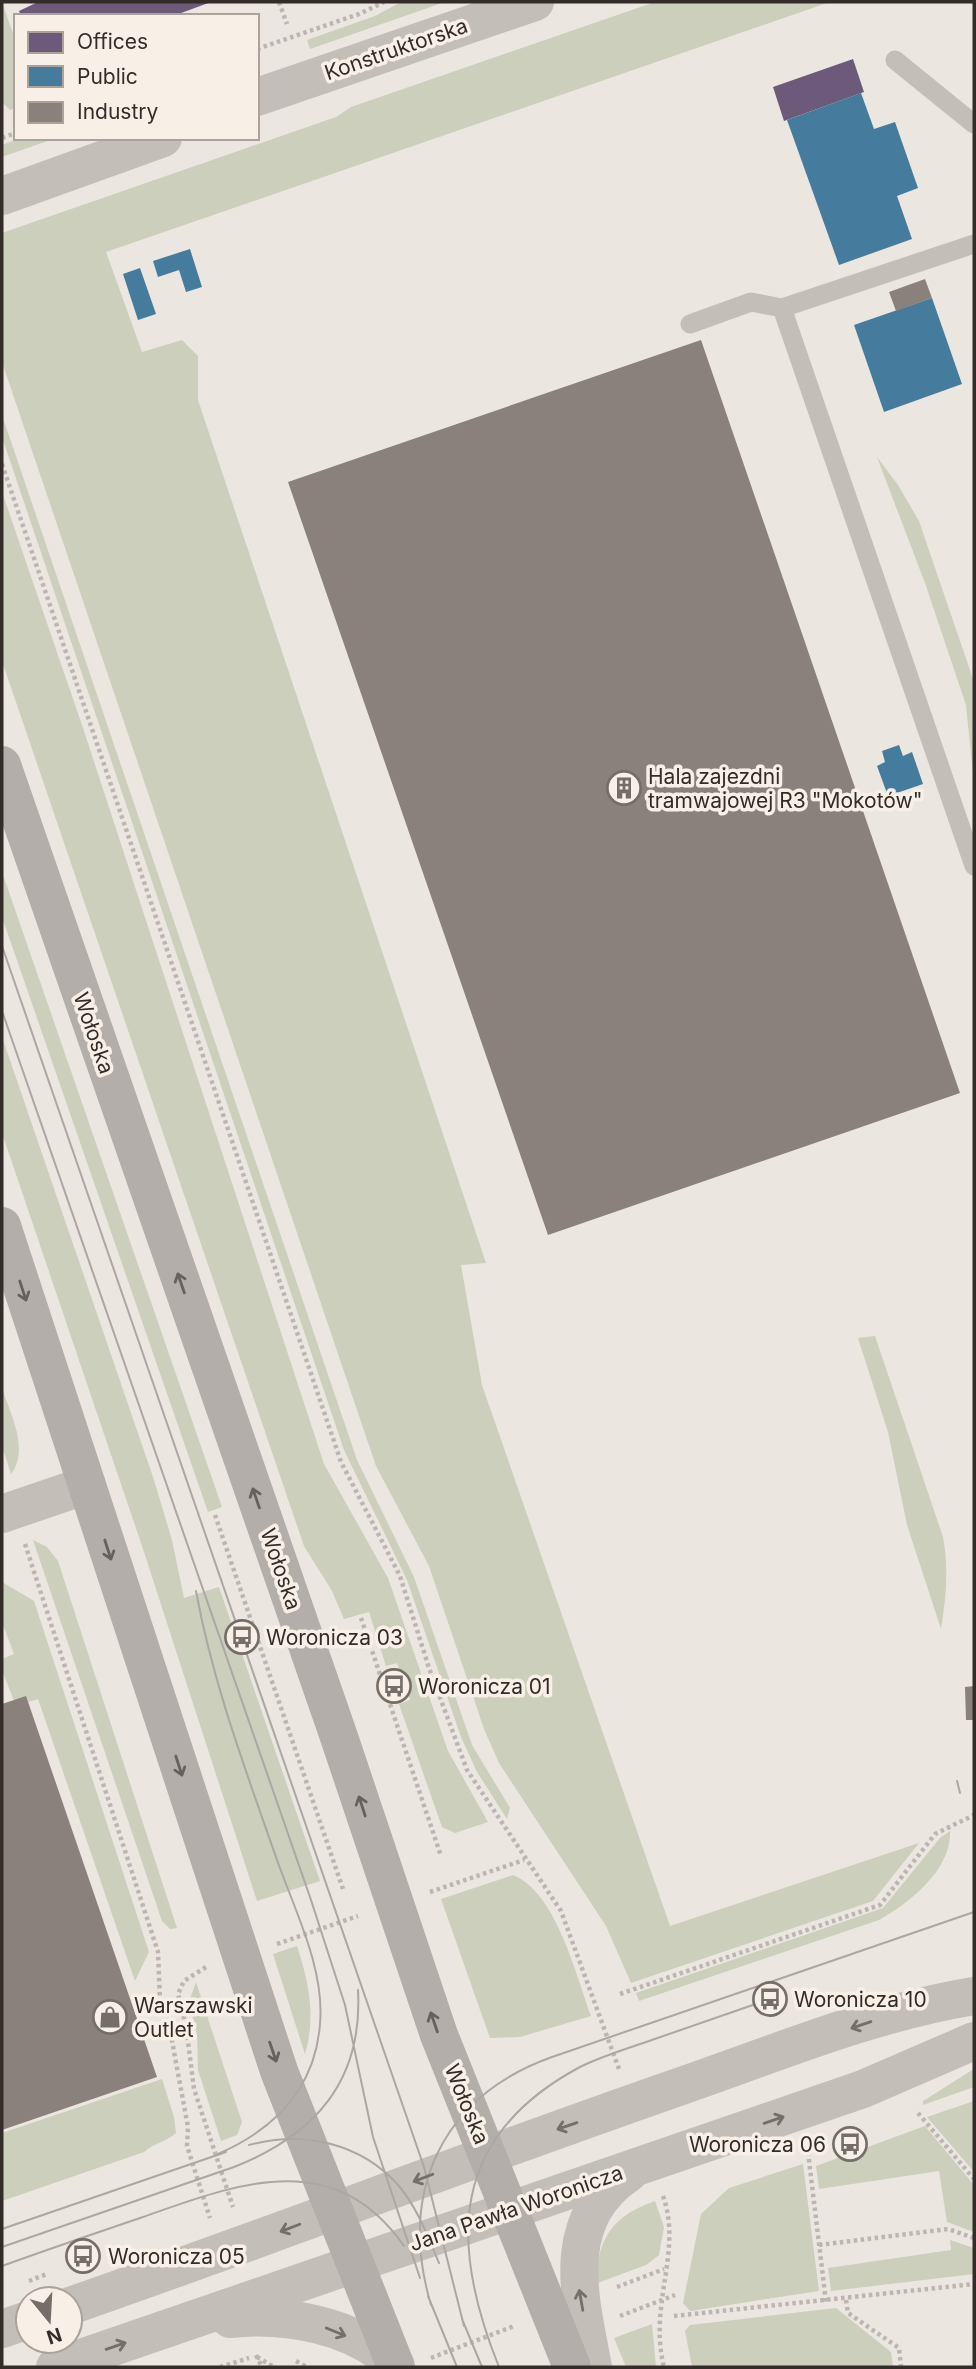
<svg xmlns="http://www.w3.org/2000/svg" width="976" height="2369" viewBox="0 0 976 2369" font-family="Inter,sans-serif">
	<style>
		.green { fill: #cccfbb }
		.offices { fill: #6d597a }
		.public { fill: #457b9d }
		.industry { fill: #8a817c }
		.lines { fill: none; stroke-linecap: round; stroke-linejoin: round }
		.path { stroke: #bcb6b2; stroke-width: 4.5; stroke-dasharray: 3.5 3.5; stroke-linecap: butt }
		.service { stroke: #c4beb9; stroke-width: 19 }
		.minor { stroke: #c4beb9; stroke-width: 38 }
		.tertiary { stroke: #c4beb9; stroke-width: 38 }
		.secondary { stroke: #b4aeaa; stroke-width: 38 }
		.tram { stroke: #aca7a3; stroke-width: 2 }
		.oneway { stroke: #67605c }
		.oneway2 { stroke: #756e69 }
		.labels { text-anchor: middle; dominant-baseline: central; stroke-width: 7; stroke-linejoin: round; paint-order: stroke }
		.street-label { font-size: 21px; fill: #342c28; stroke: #f8f0e7 }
		.poi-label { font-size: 21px; fill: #342c28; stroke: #f8f0e7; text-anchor: start }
	</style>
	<rect width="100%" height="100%" fill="#ebe6e0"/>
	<path class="green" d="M2,2L16,42V108L10,110L2,102Z
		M401,2H445L310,49L307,40L375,16Z
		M655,2H830L106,252L142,352L182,340L198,356V400L486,1263L461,1265L482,1385L670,1926L919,1843L873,1901L631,1983L606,1926L499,1763L484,1729L429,1566L376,1466L2,362V233L336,117L351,107Z
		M21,138H56L2,157V145Z
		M2,415L357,1460L414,1577L472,1745L510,1808L507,1819L477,1772L461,1737L407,1580L344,1450L2,437Z
		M877,457L898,485L919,521L974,682V783L966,705L925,583Z
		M2,492L83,728L324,1464L388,1578L448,1751L488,1822L455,1833L442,1827L399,1704L410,1700L397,1663L386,1666L369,1612L344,1619L332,1591L304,1546L2,661Z
		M2,872L222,1507L208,1512L2,917Z
		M2,1037L153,1477L172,1540L184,1598L219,1587L320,1881L257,1901L143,1549L2,1133Z
		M875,1336L943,1537C949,1569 946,1597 941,1629L907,1525L888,1432L858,1338Z
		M2,1388C10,1414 30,1449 11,1474L2,1446Z
		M33,1540L47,1547L58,1561L177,1928L170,1929L162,1921Z
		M2,1582L34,1601L149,1952L135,1981L38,1699L16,1706L2,1670V1659L14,1654L2,1622Z
		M950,1831C952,1870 908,1904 879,1920L639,2001L636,1993L883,1908L940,1838Z
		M513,1875C556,1892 576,1975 591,2016L520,2037L490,2038L441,1899Z
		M297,1946C309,1983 316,2016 305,2054L273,1954Z
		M196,1982L242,2122L237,2135L221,2141L198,2070L197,2034L189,2002Z
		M974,2069V2087L923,2105V2101Z
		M162,2079L174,2117L176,2133C166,2142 154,2143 144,2152L2,2201V2133Z
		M974,2101V2172L927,2117Z
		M925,2126L974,2185V2232L947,2222L939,2171L819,2189L816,2166Z
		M803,2164L819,2291L690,2311L683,2303L701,2214L729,2188Z
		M655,2201L664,2227L659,2255L646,2265L595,2284C599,2237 611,2217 655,2201Z
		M950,2240L974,2248V2274L831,2291L828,2268L951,2250Z
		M836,2308L891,2352L893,2367H692L685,2331L690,2325Z
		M652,2324L656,2367H626L614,2338Z"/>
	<path class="offices" d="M38,2H211L173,16H21L19,11Z
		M853,59L864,92L784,121L773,87Z"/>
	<path class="public" d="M861,93L874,129L895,122L918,188L897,196L912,239L839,265L787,120Z
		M190,249L202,287L186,292L179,270L158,277L153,261Z
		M140,268L156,314L138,320L123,274Z
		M932,298L962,384L884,412L854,325Z
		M899,745L903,756L912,752L923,784L888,796L877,766L885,762L882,751Z"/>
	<path class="industry" d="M925,279L932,298L896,311L889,292Z
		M701,340L960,1093L548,1235L288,482Z
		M974,1686V1720H966L965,1687Z
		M26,1696L157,2077L2,2130V1704Z"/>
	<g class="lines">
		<path class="path" d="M279,2L287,24
			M257,49L359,14L384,2
			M2,138L16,133
			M2,464L341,1462L400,1576L429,1668L467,1770L561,1911L619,2069
			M215,1515L343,1889
			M25,1544L158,1952L160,2000L172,2041L188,2127L187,2146L210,2218
			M361,1618L441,1856
			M430,1892L524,1860
			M277,1944L358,1916
			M206,1967L184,1981L178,1994L186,2026L194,2089L233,2207
			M620,1994L880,1905L935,1834L974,1815
			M918,2113L974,2179
			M808,2152L826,2302
			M663,2196C683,2252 648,2304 664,2367
			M819,2245L948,2229L974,2238
			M29,2281L47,2274
			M617,2287L664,2269
			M846,2300L848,2313L899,2348L901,2367
			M620,2316L675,2295
			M674,2316L974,2284
			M256,2355L262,2367
			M257,2357L274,2367
			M431,2358L514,2326
			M296,2361L307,2367
			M220,2367L249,2358"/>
		<path class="service" d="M895,60L974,124
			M782,308L974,866
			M690,324L751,302L782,308L974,244"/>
		<path class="minor" d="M2,1514L87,1485"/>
		<path class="tertiary" d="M257,97L535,2
			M2,196L163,138
			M70,2306C270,2236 467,2161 667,2091C767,2057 869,2013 974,1996
			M230,2319C286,2313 352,2325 395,2364
			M2,2329L28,2320
			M55,2367L863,2089L974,2041
			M593,2367C580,2298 558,2220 629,2173"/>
		<path class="secondary" d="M2,765L339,1737L439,2035L572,2367
			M2,1226L279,2071L396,2367"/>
		<path class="tram" d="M2,946L424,2167L464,2326
			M2,1011L311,1900L345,2005L373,2137L420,2278
			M196,1591C213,1684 246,1771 277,1860C295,1911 325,1969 320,2024C315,2089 275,2129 218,2154
			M957,1781L960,1793
			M249,2145C303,2130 361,2143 399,2186C418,2209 428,2237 439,2263
			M2,2229L226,2152
			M2,2247L234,2167C315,2135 363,2081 358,1990
			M2,2266C49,2249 96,2233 143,2217C237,2184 333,2145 404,2246
			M428,2296L457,2367
			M431,2305C398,2193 440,2097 552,2057L974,1912
			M462,2319L482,2367
			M499,2367C449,2243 449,2137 580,2067C602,2056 626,2049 649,2041C690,2027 730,2013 770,1999"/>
	</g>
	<defs><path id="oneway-shaft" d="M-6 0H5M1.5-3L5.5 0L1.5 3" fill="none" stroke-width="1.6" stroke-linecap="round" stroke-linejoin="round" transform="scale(1.75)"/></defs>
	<g class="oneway">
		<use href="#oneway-shaft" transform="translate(181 1283) rotate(-109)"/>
		<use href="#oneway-shaft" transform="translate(23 1291) rotate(72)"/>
		<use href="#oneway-shaft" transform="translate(256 1498) rotate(-109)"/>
		<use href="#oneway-shaft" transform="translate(108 1550) rotate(72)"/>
		<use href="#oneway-shaft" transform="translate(179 1766) rotate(72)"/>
		<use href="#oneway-shaft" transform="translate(362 1806) rotate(-108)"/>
		<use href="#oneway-shaft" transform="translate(434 2022) rotate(-109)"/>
		<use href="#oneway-shaft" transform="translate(273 2052) rotate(71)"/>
	</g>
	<g class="oneway2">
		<use href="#oneway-shaft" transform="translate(861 2025) rotate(161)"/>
		<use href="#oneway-shaft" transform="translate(774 2120) rotate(-19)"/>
		<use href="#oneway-shaft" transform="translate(567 2126) rotate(161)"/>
		<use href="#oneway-shaft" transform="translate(423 2178) rotate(159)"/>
		<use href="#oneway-shaft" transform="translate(290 2228) rotate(159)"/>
		<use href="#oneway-shaft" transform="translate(581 2300) rotate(-100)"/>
		<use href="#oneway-shaft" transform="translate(336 2332) rotate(22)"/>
		<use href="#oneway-shaft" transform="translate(116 2346) rotate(-19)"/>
	</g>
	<defs>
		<g id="building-ring" transform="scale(1.75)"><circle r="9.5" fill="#f8f0e7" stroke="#746d68" stroke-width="1.5"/><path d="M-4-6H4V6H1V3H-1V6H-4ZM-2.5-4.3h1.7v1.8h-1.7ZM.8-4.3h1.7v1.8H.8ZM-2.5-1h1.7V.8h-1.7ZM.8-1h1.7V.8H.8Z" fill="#746d68"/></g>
		<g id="bus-ring" transform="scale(1.75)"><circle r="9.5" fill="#f8f0e7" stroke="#746d68" stroke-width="1.5"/><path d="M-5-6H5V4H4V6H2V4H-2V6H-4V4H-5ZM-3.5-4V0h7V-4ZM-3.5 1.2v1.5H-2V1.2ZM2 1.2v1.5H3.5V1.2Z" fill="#746d68"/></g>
		<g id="shop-ring" transform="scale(1.75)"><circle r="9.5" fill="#f8f0e7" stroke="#746d68" stroke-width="1.5"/><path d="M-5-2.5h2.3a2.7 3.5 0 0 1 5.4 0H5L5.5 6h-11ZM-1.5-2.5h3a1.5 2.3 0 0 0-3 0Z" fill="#746d68"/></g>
	</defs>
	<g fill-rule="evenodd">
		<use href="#building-ring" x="624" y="788"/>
		<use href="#bus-ring" x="242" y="1637"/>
		<use href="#bus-ring" x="394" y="1686"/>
		<use href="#bus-ring" x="770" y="1999"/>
		<use href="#shop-ring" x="110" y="2017"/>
		<use href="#bus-ring" x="850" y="2144"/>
		<use href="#bus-ring" x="83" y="2256"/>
	</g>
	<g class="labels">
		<g class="street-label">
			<text transform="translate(396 49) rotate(-19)">Konstruktorska</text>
			<text transform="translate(94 1033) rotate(71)">Wołoska</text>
			<text transform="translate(281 1569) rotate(71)">Wołoska</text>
			<text transform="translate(467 2104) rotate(68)">Wołoska</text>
			<text transform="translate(516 2208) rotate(-19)">Jana Pawła Woronicza</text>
		</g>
		<g class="poi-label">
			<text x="648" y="776">Hala zajezdni<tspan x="648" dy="24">tramwajowej R3 "Mokotów"</tspan></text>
			<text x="266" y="1637">Woronicza 03</text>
			<text x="418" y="1686">Woronicza 01</text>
			<text x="794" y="1999">Woronicza 10</text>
			<text x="134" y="2005">Warszawski<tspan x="134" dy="24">Outlet</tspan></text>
			<text x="826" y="2144" text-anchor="end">Woronicza 06</text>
			<text x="108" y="2256">Woronicza 05</text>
		</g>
	</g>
	<rect width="976" height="2369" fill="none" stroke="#342c28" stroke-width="7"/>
	<rect x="14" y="14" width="245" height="126" fill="#f8f0e7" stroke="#aaa29b" stroke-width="2"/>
	<rect x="28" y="32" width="35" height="21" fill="#6d597a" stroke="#aaa29b" stroke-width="2"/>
	<text x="77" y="49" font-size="21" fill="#342c28">Offices</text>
	<rect x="28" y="66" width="35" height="21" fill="#457b9d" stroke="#aaa29b" stroke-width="2"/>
	<text x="77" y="84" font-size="21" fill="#342c28">Public</text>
	<rect x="28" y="102" width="35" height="21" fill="#8a817c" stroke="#aaa29b" stroke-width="2"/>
	<text x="77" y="119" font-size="21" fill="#342c28">Industry</text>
	<g transform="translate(49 2320) rotate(162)"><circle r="33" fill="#f8f0e7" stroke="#aaa29b" stroke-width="2"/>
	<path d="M0-5L12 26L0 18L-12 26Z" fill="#746d68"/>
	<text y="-10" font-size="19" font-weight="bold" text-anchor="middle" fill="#342c28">N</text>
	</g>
</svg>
